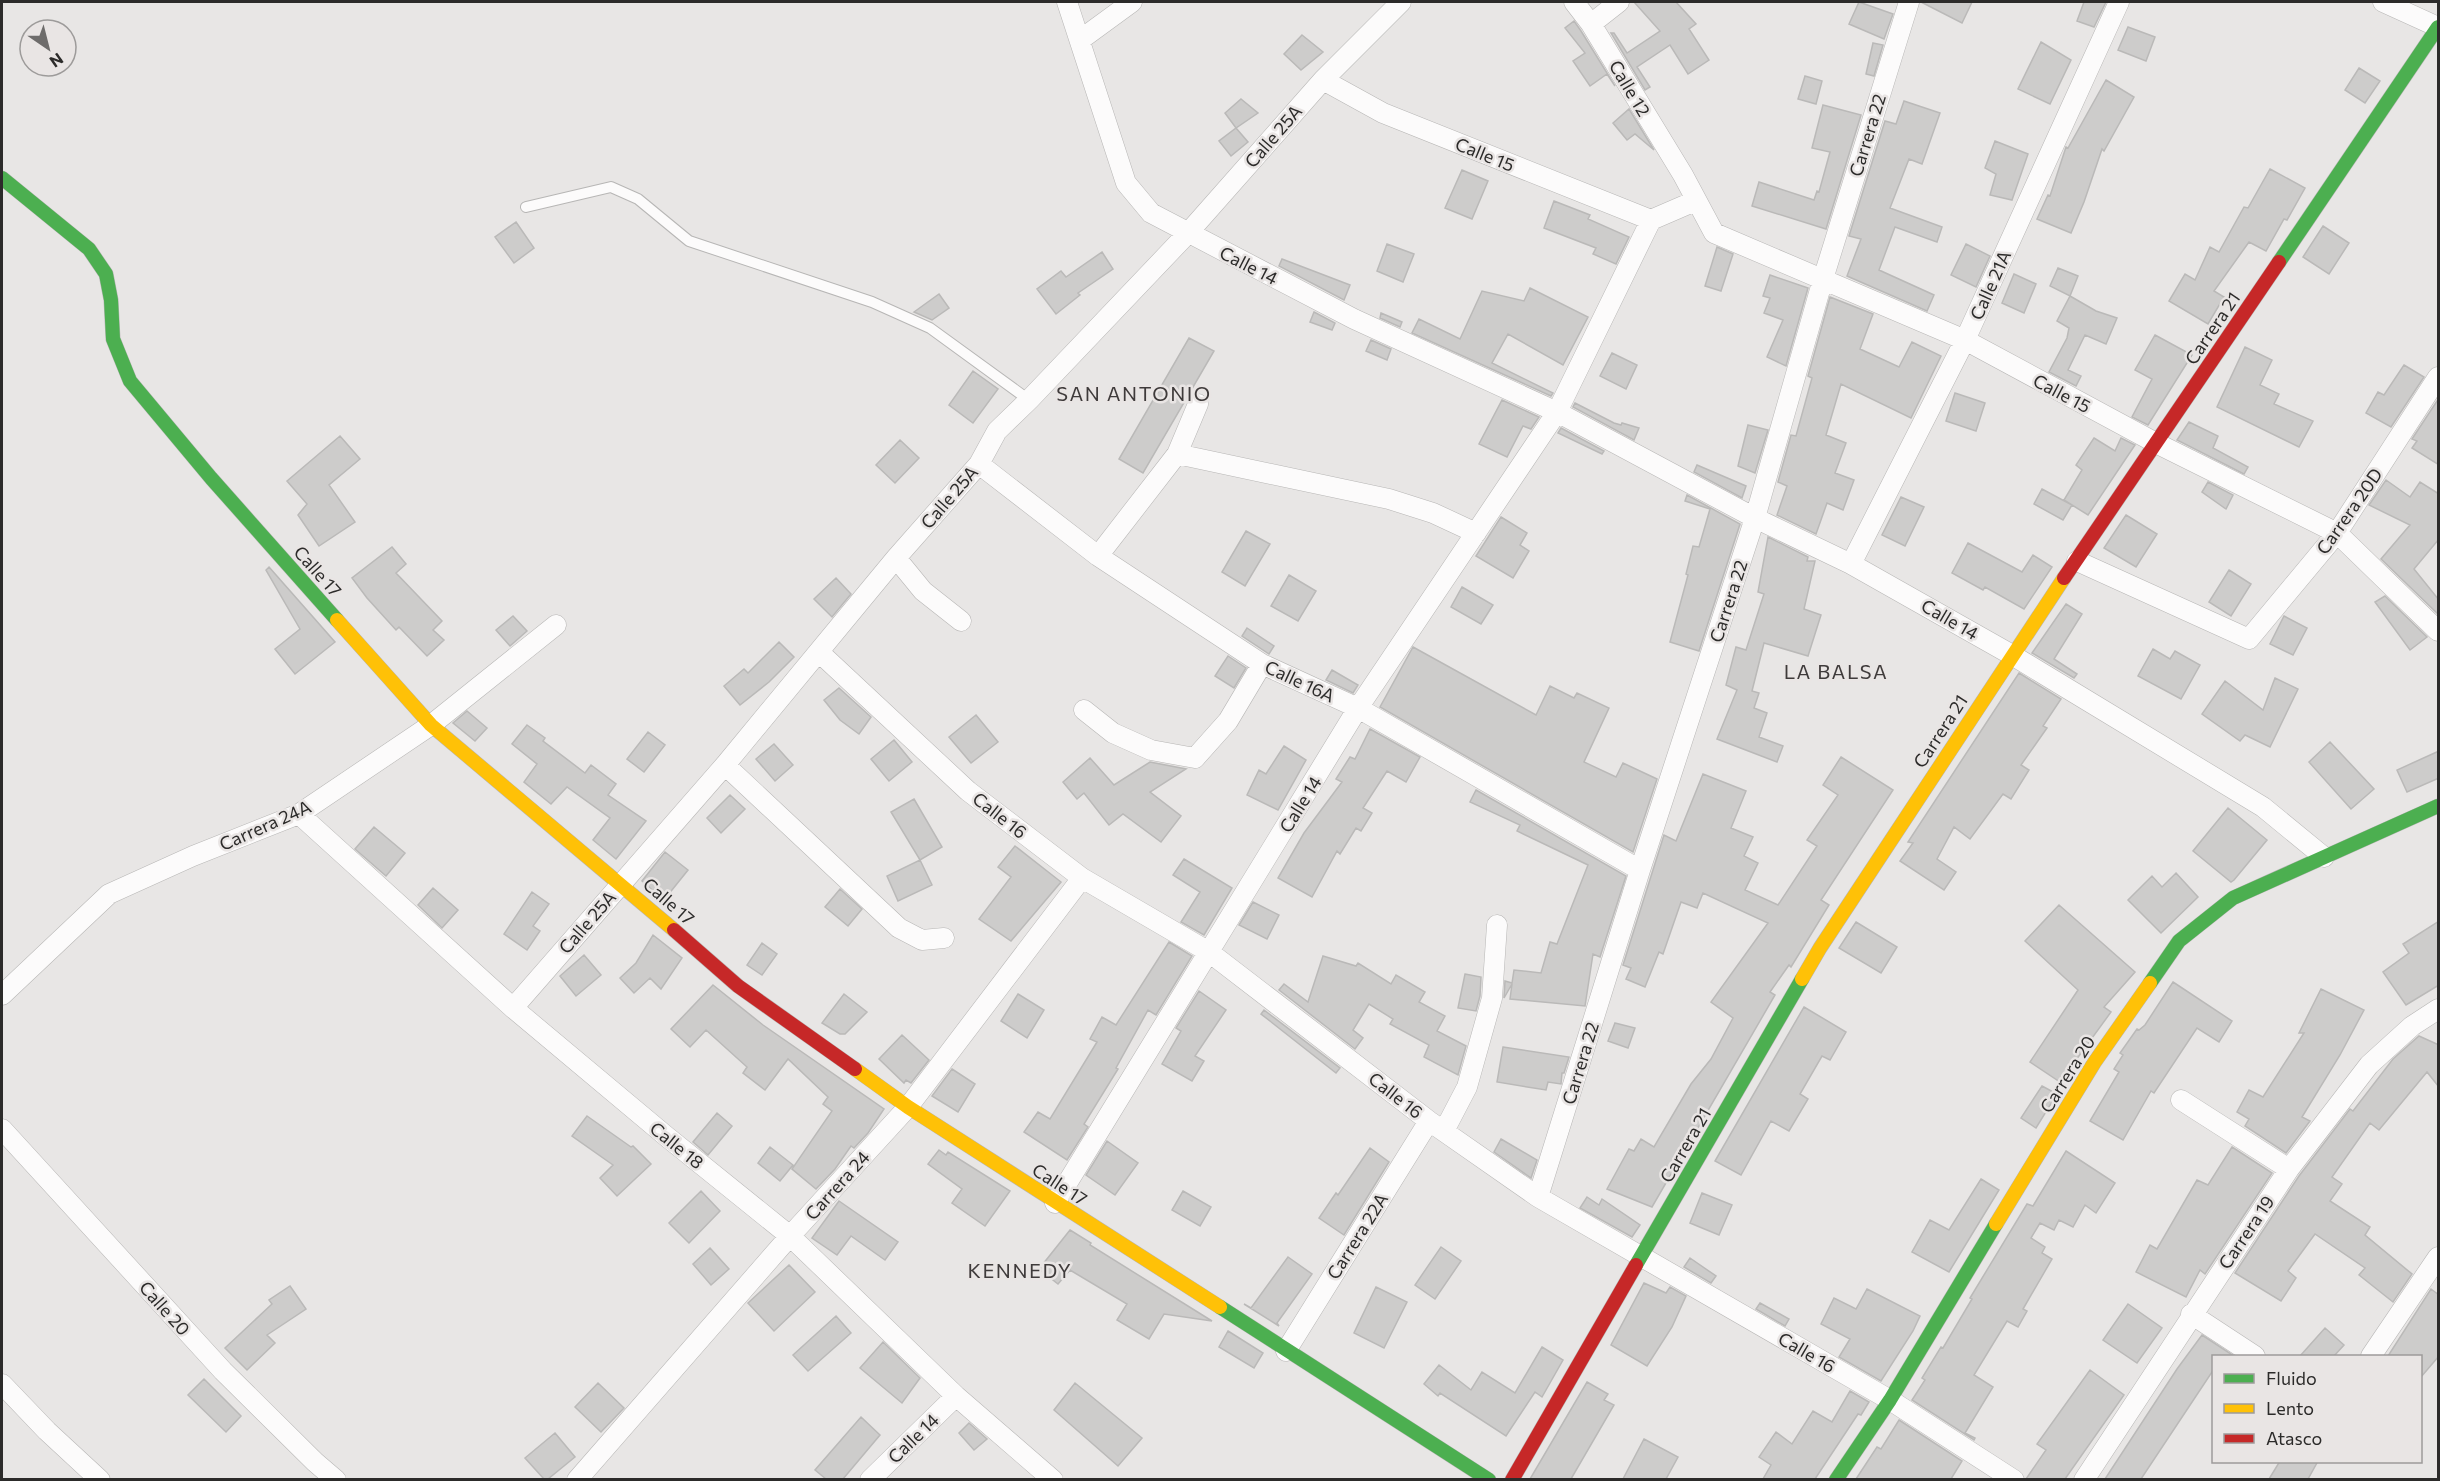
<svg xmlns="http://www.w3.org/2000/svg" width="2440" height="1481" viewBox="0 0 2440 1481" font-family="Commissioner,sans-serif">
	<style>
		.building { fill: #cdcccb; stroke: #bab9b8; stroke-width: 1.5 }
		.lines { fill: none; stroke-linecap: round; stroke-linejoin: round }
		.lane-casing { stroke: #b7b6b5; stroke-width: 12 }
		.street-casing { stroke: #b7b6b5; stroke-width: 21 }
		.fast-casing { stroke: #b7b6b5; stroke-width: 15 }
		.slow-casing { stroke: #b7b6b5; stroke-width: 15 }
		.jam-casing { stroke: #b7b6b5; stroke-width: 15 }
		.lane { stroke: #fcfbfb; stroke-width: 10 }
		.street { stroke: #fcfbfb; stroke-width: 20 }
		.fast { stroke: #4caf50; stroke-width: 14 }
		.slow { stroke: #ffc107; stroke-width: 14 }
		.jam { stroke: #c62828; stroke-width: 14 }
		.labels { text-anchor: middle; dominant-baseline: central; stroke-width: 5; stroke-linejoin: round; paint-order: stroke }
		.street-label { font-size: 18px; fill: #2c2b2a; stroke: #e9e5e4 }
		.neighbourhood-label { font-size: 20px; letter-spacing: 1.5px; fill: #3f3b3b; stroke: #e9e5e4 }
	</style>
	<rect width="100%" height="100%" fill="#e8e6e5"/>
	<path class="building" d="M1634,2H1676L1696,24L1689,29L1709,60L1688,74L1670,45L1637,67L1650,87L1645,90L1611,33H1614L1627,53L1660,31Z
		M1859,2L1893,14L1884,39L1849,24Z
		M1921,2H1972L1962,23Z
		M2084,2H2106L2094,27L2077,21Z
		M1574,21L1581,31L1615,86L1607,74L1590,86L1573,61L1585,53L1565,28Z
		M2128,27L2155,37L2146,61L2118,50Z
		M1302,35L1323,52L1301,70L1284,54Z
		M2041,42L2071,60L2050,104L2018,89Z
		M1873,43L1883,45L1874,76L1866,74Z
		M2359,68L2380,81L2365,103L2345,90Z
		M1805,76L1822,81L1816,104L1798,99Z
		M2106,80L2134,97L2104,151L2102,149L2084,202L2071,233L2037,219L2048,195L2050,196L2066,147L2068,148Z
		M1241,99L1258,113L1236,128L1225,113Z
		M1904,101L1940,113L1922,164L1909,159L1890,208L1942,227L1937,242L1895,227L1879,270L1934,295L1927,311L1847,276L1861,239L1849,236L1885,121L1896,124Z
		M1823,105L1861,115L1826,229L1752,206L1759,182L1814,200L1817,191L1819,192L1830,152L1812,148Z
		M1629,109L1654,150L1635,134L1627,140L1613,123Z
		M1236,128L1248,142L1231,156L1219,141Z
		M1995,141L2028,154L2012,200L1990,195L1996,174L1985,168Z
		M2270,169L2305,188L2287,220L2284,219L2266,251L2249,242L2214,291L2224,297L2208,324L2169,301L2185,274L2195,280L2210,247L2219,252L2244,207L2248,208Z
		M1462,170L1488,181L1472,219L1445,208Z
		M1554,201L1590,215L1588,219L1629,237L1616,264L1593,254L1596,248L1544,228Z
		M516,222L534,248L514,263L495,237Z
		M2323,226L2349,243L2329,274L2303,257Z
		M1387,244L1414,254L1403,282L1377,271Z
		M1966,244L1990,256L1976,287L1951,275Z
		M1717,247L1733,254L1721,291L1705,286Z
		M1102,252L1113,269L1078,293L1080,295L1056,314L1037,289L1061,271L1066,277Z
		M1282,259L1350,285L1344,300L1279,266Z
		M2058,268L2078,276L2070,296L2050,286Z
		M2014,274L2036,284L2024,313L2002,303Z
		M1770,275L1808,288L1786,366L1767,357L1783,320L1764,313L1770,298L1763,296Z
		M1530,288L1588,317L1563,365L1508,334L1492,363L1553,393L1551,396L1412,333L1419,319L1460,339L1482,291L1524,301Z
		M939,294L949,308L932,320L914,312Z
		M2070,296L2096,311L2117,318L2106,344L2085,335L2068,370L2081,376L2076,386L2049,372L2067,338L2069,328L2057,321Z
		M1830,297L1873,314L1860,349L1899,367L1912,342L1941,356L1911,418L1841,384L1826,435L1846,443L1835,473L1854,480L1843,510L1827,503L1816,534L1777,515L1787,486L1778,482L1791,435L1796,436L1812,378L1808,376Z
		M1314,312L1335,323L1332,330L1310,322Z
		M1381,313L1402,322L1400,327L1380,318Z
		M2155,335L2192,355L2148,425L2132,417L2152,379L2135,370Z
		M1189,338L1214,351L1143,473L1119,459Z
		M1371,340L1391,349L1387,360L1366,351Z
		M2245,347L2272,360L2260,385L2279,394L2274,404L2313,421L2299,447L2217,407Z
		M1612,353L1637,365L1626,389L1600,376Z
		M2404,365L2424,377L2391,427L2366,413L2378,392L2384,395Z
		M973,371L998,389L973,423L949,405Z
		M1955,393L1985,403L1976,431L1946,421Z
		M2439,398V465L2412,448L2417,441L2412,439Z
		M1502,400L1539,417L1531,429L1523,426L1507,457L1479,444Z
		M1575,403L1614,423L1621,425L1622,423L1639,428L1634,440L1573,407Z
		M2189,422L2218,436L2213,448L2248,467L2244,474L2177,440Z
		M1748,425L1768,430L1755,473L1738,466Z
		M1561,428L1604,451L1602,454L1558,433Z
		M340,436L360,459L329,485L355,522L319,546L298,515L307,504L287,481Z
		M2094,438L2115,451L2121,438L2135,445L2088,515L2064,500L2082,470L2076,465Z
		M900,440L919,458L895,483L876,465Z
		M1697,465L1746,486L1742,498L1694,472Z
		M2386,480L2410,497L2420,482L2439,494V539L2414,569L2439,600V615L2381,559L2410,525L2369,505Z
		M2208,482L2233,495L2226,509L2202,492Z
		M2042,489L2072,505L2063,520L2034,504Z
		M1687,495L1740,524L1699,651L1670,642L1688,575L1686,574L1693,546L1699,547L1710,509L1685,501Z
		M1901,497L1924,507L1905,546L1882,535Z
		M2126,515L2157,534L2136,567L2104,548Z
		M1501,517L1527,533L1520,545L1529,551L1513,578L1476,556Z
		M1246,531L1270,544L1245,586L1222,572Z
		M1768,537L1808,557L1807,561H1815L1804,609L1821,615L1808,656L1764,643L1752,691L1759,693L1754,708L1767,713L1759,737L1783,746L1777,762L1717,739L1737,690L1726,685L1736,647L1746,650L1764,594L1758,592Z
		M1968,543L2022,572L2033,555L2052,567L2024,609L1985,587L1983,590L1952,573Z
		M392,547L406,564L396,573L442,621L433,630L444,640L427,656L399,627L396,630L367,598L352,578Z
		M269,567L335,642L295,674L275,649L300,629L266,570Z
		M2229,570L2251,584L2231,616L2209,602Z
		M1289,575L1316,591L1298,621L1271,606Z
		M836,578L851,594L832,617L814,599Z
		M1462,587L1493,605L1481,624L1451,607Z
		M2385,596L2427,637L2410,650L2375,602Z
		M2066,604L2082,614L2054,659L2077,674L2074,678L2032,653Z
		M513,616L527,631L510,646L496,630Z
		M2284,616L2307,628L2293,655L2270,644Z
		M1247,628L1274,646L1269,654L1242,636Z
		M779,642L794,657L769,682L740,705L724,686L744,669L748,673Z
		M1413,647L1536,715L1550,686L1574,698L1577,693L1609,708L1584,762L1616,777L1623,763L1657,779L1633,852L1380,707Z
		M2153,649L2170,659L2175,651L2200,665L2181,699L2138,676Z
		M1228,656L1246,668L1234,688L1215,676Z
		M1332,670L1358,685L1353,693L1326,680Z
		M2019,673L2061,699L2043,726L2047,728L2021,765L2029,770L2011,799L2003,794L1970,839L1954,827L1937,859L1956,872L1944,890L1900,861L1913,843L1908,842Z
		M2275,678L2298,689L2270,747L2245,735L2240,741L2202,714L2225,681L2263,710Z
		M839,688L871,717L859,734L840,720L824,700Z
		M467,711L487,728L475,741L453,723Z
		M976,715L998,742L971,763L949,737Z
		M527,725L545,738L543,741L585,773L591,765L616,784L608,795L646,821L616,859L593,840L610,818L567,787L551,804L524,782L537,764L512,744Z
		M1370,729L1420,757L1406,782L1387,771L1363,808L1372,813L1361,831L1356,828L1340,854L1337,851L1312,897L1278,878L1304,833L1342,782L1336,779L1350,757L1355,759Z
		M648,732L665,745L644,772L627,759Z
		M894,740L912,762L889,781L871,759Z
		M2330,742L2374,789L2351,809L2309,762Z
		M774,744L793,765L775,781L756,759Z
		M1284,746L1306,760L1278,810L1247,795L1259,770L1266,774Z
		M2439,751V778L2407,792L2397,770Z
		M1841,757L1893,790L1821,900L1829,905L1791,967L1789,965L1770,992L1775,995L1652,1207L1607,1189L1629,1149L1634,1151L1641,1139L1654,1147L1691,1084L1711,1059L1733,1018L1711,1002L1768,923L1703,893L1697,908L1681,902L1663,954L1659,952L1645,987L1626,979L1631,968L1623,965L1664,835L1676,841L1703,774L1746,791L1731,828L1753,837L1744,856L1758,863L1745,890L1778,905L1817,846L1807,840L1838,795L1823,785Z
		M1090,758L1114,785L1150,762L1186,769L1150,792L1181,816L1161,842L1123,814L1109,825L1084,793L1077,799L1063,782Z
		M1476,790L1626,876L1600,957L1593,954L1585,1006L1510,999L1512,984L1504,998L1505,981L1512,983L1514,970L1541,973L1550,942L1557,944L1588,865L1517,831L1520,825L1470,802Z
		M730,795L745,809L721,833L707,818Z
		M914,799L942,847L920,860L891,812Z
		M2228,808L2267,840L2234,880L2231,882L2193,851Z
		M374,827L405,853L386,876L355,849Z
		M1015,846L1061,882L1011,941L979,919L1011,877L998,867Z
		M665,852L688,870L664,900L642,881Z
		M1184,859L1232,888L1204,935L1181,922L1200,892L1173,875Z
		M920,860L932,885L898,901L887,876Z
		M2176,873L2198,897L2161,933L2128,900L2152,876L2162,887Z
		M433,888L458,910L442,928L418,905Z
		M840,889L862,909L848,926L825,907Z
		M532,892L549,904L533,926L540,931L527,950L504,934Z
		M1253,902L1279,915L1267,939L1239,925Z
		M2059,905L2135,972L2104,1007L2111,1012L2060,1082L2030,1062L2078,990L2025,941Z
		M2439,921V985L2406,1005L2383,972L2409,953L2403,944Z
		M1856,922L1897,947L1881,973L1839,948Z
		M653,935L682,958L661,989L650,978L634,993L620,978L636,963Z
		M1169,942L1192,956L1156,1015L1148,1010L1116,1068L1118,1069L1084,1124L1088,1127L1067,1160L1024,1132L1038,1112L1050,1119L1097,1042L1090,1039L1102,1017L1116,1025Z
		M762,943L777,954L762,975L747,965Z
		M584,955L601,975L576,996L560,976Z
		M1323,956L1356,966L1358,963L1391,984L1396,975L1425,992L1419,1002L1445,1016L1437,1031L1466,1046L1458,1075L1424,1057L1429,1045L1390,1024L1393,1019L1369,1004L1353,1030L1363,1038L1355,1049L1279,990L1284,984L1308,1002Z
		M1465,974L1481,977L1480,996L1476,1011L1458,1008Z
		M2173,982L2232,1021L2219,1042L2197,1028L2154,1093L2151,1091L2123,1140L2090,1121L2119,1072L2114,1069L2123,1055L2120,1053L2137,1029L2139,1030L2145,1025Z
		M713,985L763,1025L884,1109L868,1133L854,1148L851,1146L835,1169L816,1189L792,1169L832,1111L823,1104L828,1097L788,1059L765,1090L743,1073L747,1067L706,1030L690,1047L671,1029Z
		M2321,989L2364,1010L2340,1055L2302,1117L2310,1121L2286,1153L2245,1126L2249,1119L2237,1112L2249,1090L2263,1097L2304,1033H2299Z
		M1199,991L1226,1010L1195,1056L1204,1061L1192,1081L1162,1064L1181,1031L1176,1028Z
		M844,994L867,1012L845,1034H840L822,1023Z
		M1018,994L1044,1010L1027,1038L1001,1021Z
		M1804,1007L1846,1032L1830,1060L1822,1056L1800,1094L1808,1099L1789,1131L1771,1121L1741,1175L1715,1161Z
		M1264,1010L1340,1068L1336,1073L1261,1014Z
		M1615,1023L1635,1028L1628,1048L1608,1041Z
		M902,1035L929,1060L911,1083L906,1080L904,1083L879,1059Z
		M2419,1036L2439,1045V1087L2427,1072L2379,1130L2370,1123L2332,1177L2342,1184L2330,1201L2370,1227L2365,1235L2412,1274L2393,1302L2359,1275L2365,1268L2315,1234L2288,1271L2296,1278L2281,1301L2235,1273L2299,1176L2350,1109L2353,1111L2393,1059Z
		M1503,1047L1569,1057L1564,1073H1562L1561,1084L1548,1082L1546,1090L1497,1082Z
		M952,1069L975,1084L958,1112L932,1096Z
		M2042,1086L2057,1094L2036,1128L2021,1118Z
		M717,1113L732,1126L708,1155L693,1142Z
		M587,1116L631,1147L633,1146L651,1164L617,1196L600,1178L613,1165L572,1136Z
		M1501,1139L1537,1160L1531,1178L1494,1152Z
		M1107,1141L1138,1163L1115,1195L1086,1175Z
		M770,1147L793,1165L780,1181L758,1163Z
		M2232,1147L2272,1173L2205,1274L2200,1270L2186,1297L2136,1272L2150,1245L2157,1249L2197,1180L2208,1185Z
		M1370,1148L1389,1162L1344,1235L1319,1218L1336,1193L1338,1195Z
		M939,1150L946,1155L948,1152L1010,1191L985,1226L952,1203L962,1189L928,1164Z
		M2066,1151L2115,1183L2096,1213L2085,1205L2073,1227L2059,1220L2054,1230L2040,1223L2031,1238L2045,1247L2042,1253L2052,1259L2023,1309L2027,1311L2018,1327L2007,1321L1974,1375L1993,1387L1965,1433L1975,1438L1974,1440L1912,1400L1925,1380L1922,1378L1941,1347L1943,1348L1972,1299L1970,1298L2027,1204L2033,1206Z
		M1981,1179L1999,1190L1949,1272L1912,1252L1930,1220L1949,1230Z
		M701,1191L720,1211L689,1243L669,1223Z
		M1183,1191L1211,1207L1200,1226L1172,1210Z
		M1702,1193L1732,1205L1719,1235L1690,1223Z
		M1587,1197L1599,1205L1602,1199L1640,1225L1632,1237L1580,1208Z
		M839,1201L898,1242L885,1260L851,1236L837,1255L812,1238Z
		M1070,1230L1091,1243L1090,1245L1212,1321L1164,1314L1149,1339L1117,1320L1127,1304L1070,1270L1058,1284L1039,1269Z
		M1441,1247L1461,1261L1435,1299L1415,1285Z
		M710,1248L729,1269L711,1285L693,1264Z
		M1288,1257L1312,1274L1277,1323L1279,1326L1244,1304L1251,1308Z
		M1690,1258L1716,1276L1711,1283L1684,1267Z
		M789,1265L815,1292L774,1331L748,1303Z
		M1644,1283L1666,1293L1670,1287L1686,1296L1672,1327L1647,1366L1611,1345Z
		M290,1286L306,1309L267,1335L275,1343L247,1370L225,1348L272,1304L269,1300Z
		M1376,1287L1407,1302L1384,1348L1354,1333Z
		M1867,1289L1920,1316L1913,1331L1881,1381L1839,1357L1850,1339L1821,1324L1834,1298L1856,1309Z
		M2431,1289L2439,1295V1356L2421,1377V1356H2388Z
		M1760,1303L1789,1319L1785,1326L1756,1309Z
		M2128,1304L2162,1328L2137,1363L2103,1340Z
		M836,1316L851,1333L808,1371L793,1355Z
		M2325,1328L2344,1345L2334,1356H2300Z
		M1228,1331L1263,1353L1254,1368L1219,1347Z
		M2202,1335L2234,1356H2214V1369L2141,1479H2105L2177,1369Z
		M883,1342L920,1378L902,1403L860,1368Z
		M1542,1347L1563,1360L1542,1397L1535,1392L1506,1436L1440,1393L1438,1396L1424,1384L1439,1365L1471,1390L1482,1372L1515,1393Z
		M2090,1370L2124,1395L2065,1479H2026L2046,1450L2037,1444Z
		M204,1379L241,1416L226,1432L188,1395Z
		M1587,1382L1608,1394L1604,1400L1614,1405L1571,1479H1530Z
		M598,1383L624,1408L601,1432L575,1407Z
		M1075,1383L1142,1438L1118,1466L1054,1410Z
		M1850,1391L1869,1402L1861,1415L1858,1414L1815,1479H1763L1771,1465L1759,1457L1776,1432L1792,1444L1813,1411L1832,1422Z
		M861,1417L880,1435L843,1479H826L815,1470Z
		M1899,1420L1962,1461L1951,1479H1856L1877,1447L1881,1449Z
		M969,1423L987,1439L974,1450L959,1433Z
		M555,1433L575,1457L548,1479H544L525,1458Z
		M1644,1439L1678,1457L1666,1479H1623Z
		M2280,1461H2318L2308,1479H2269Z"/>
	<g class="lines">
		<g class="lane-casing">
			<path id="lane" d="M526,207L611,187L638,199L689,241L872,302L930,328L1029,400"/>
		</g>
		<g class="street-casing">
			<path id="street" d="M1067,2L1126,183L1151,213L1354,319L1557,412L1755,518L1851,564L2012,655L2263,807L2324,857
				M1574,2L1591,24L1683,175L1714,233L1965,340L2156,443L2337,533L2438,631
				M2383,2L2438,27
				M1591,24L1619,2
				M1080,40L1132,2
				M1323,80L1383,113L1651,220
				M1177,454L1389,499L1433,513L1476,533
				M979,464L1098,556L1262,664L1358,708L1640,870
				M1098,556L1177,454L1198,404
				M896,558L923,591L961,621
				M2077,561L2249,639L2337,533L2438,377
				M1851,564L1965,340L2119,2
				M820,653L968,791L1082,878L1209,952L1429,1121L1538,1197L1890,1400L2014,1480
				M1084,710L1113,733L1151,750L1195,758L1228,721L1262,664
				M725,765L899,928L922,940L944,938
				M299,814L513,1008L666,1136L790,1236L956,1396L1053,1480
				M2,995L109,894L193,856L299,814L431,725L556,625
				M513,1008L725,765L896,558L979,464L997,431L1029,400L1188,233L1323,80L1401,2
				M2181,1100L2289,1169
				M2,1129L223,1371L315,1462L336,1480
				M1444,1131L1467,1087L1492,998L1497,925
				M1538,1197L1640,870L1755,518L1823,279L1909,2
				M1055,1203L1358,708L1557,412L1651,220L1695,201
				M2191,1314L2255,1356
				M1286,1351L1429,1121
				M2371,1356L2438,1257
				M2,1384L47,1431L100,1480
				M577,1480L790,1236L908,1107L1082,878
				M870,1480L956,1396
				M2084,1480L2289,1169L2369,1065L2412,1026L2438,1009"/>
		</g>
		<g class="fast-casing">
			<path id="fast" d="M2,178L89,249L106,274L111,300L113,339L130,381L211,478L337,620
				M2279,262L2438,27
				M2150,983L2179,941L2233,898L2438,806
				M1636,1265L1802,979
				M1220,1307L1489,1480
				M1836,1480L1890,1400L1996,1224"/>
		</g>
		<g class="slow-casing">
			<path id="slow" d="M337,620L431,725L674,930
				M1802,979L1820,948L2064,578
				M855,1069L908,1107L1220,1307
				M1996,1224L2094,1063L2150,983"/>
		</g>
		<g class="jam-casing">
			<path id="jam" d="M2064,578L2279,262
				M674,930L738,986L855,1069
				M1512,1480L1636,1265"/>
		</g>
		<use href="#lane" class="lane"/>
		<use href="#street" class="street"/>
		<use href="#fast" class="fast"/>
		<use href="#slow" class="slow"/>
		<use href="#jam" class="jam"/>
	</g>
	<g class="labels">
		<g class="street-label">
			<text transform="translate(1630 88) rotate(59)">Calle 12</text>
			<text transform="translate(1867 135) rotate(-73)">Carrera 22</text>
			<text transform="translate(1273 136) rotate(-49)">Calle 25A</text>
			<text transform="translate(1485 154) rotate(22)">Calle 15</text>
			<text transform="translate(1249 265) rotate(27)">Calle 14</text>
			<text transform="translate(1990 285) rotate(-66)">Calle 21A</text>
			<text transform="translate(2212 328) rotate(-56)">Carrera 21</text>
			<text transform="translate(2062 393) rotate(28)">Calle 15</text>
			<text transform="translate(949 497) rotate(-49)">Calle 25A</text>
			<text transform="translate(2349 511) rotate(-55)">Carrera 20D</text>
			<text transform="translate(318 571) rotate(48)">Calle 17</text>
			<text transform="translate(1728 601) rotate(-72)">Carrera 22</text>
			<text transform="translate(1950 619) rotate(30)">Calle 14</text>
			<text transform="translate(1300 681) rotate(25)">Calle 16A</text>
			<text transform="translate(1940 731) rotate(-57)">Carrera 21</text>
			<text transform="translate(1300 804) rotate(-58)">Calle 14</text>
			<text transform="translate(1000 815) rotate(38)">Calle 16</text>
			<text transform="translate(265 825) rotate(-24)">Carrera 24A</text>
			<text transform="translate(669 901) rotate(41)">Calle 17</text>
			<text transform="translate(587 922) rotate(-49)">Calle 25A</text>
			<text transform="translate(1580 1063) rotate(-73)">Carrera 22</text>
			<text transform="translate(2067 1074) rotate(-58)">Carrera 20</text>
			<text transform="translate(1396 1095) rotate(38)">Calle 16</text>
			<text transform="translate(677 1145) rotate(39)">Calle 18</text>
			<text transform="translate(1685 1145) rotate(-60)">Carrera 21</text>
			<text transform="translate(1060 1184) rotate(33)">Calle 17</text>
			<text transform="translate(837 1185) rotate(-48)">Carrera 24</text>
			<text transform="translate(2246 1232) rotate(-56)">Carrera 19</text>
			<text transform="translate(1357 1236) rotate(-58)">Carrera 22A</text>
			<text transform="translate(165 1308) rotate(48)">Calle 20</text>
			<text transform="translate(1807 1352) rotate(30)">Calle 16</text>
			<text transform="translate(913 1438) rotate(-44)">Calle 14</text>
		</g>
		<g class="neighbourhood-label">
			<text x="1134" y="393">SAN ANTONIO</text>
			<text x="1836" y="671">LA BALSA</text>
			<text x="1020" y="1270">KENNEDY</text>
		</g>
	</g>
	<rect width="2440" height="1481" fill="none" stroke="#2c2b2a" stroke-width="6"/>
	<rect x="2212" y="1355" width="210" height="108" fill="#e9e5e4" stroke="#9d9b9a" stroke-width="1.5"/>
	<rect x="2224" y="1374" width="30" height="9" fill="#4caf50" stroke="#9d9b9a" stroke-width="1.5"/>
	<text x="2266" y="1385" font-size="18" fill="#2c2b2a">Fluido</text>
	<rect x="2224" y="1404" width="30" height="9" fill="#ffc107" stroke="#9d9b9a" stroke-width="1.5"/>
	<text x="2266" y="1415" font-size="18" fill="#2c2b2a">Lento</text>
	<rect x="2224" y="1434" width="30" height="9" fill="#c62828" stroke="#9d9b9a" stroke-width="1.5"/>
	<text x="2266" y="1445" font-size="18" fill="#2c2b2a">Atasco</text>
	<g transform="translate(48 48) rotate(145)"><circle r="28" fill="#e9e5e4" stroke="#9d9b9a" stroke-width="1.5"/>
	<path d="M0-4.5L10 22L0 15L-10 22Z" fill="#6e6c6b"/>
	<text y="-9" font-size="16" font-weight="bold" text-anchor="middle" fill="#2c2b2a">N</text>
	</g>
</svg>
